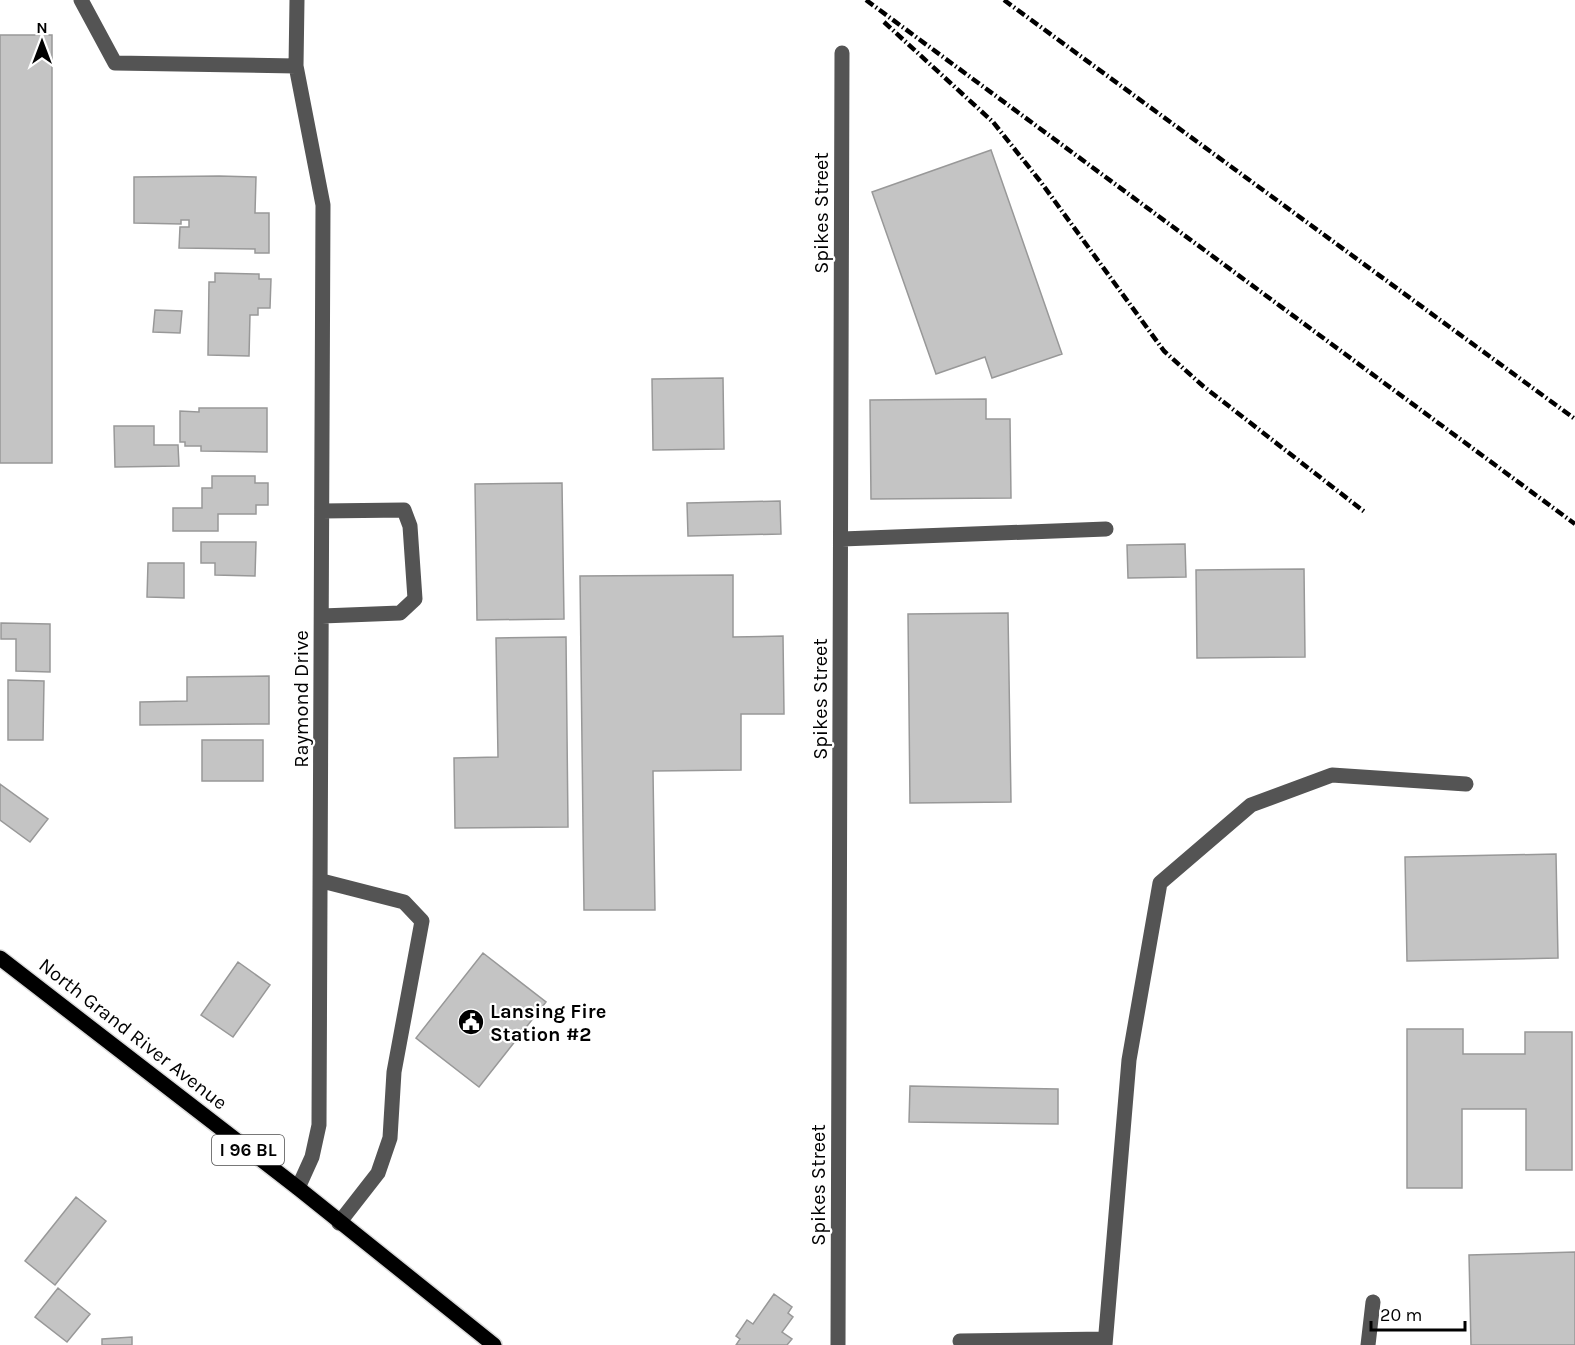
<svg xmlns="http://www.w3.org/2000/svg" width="1575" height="1345" viewBox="0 0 1575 1345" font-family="Karla,sans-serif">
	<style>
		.building { fill: #c4c4c4; stroke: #989898; stroke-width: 1.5 }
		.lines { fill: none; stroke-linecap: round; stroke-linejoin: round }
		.major-casing { stroke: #dbdbdb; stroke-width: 18 }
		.minor { stroke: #545454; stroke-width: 15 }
		.major { stroke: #000; stroke-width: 15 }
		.rail { stroke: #000; stroke-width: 4.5; stroke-dasharray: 9 3 1.5 3; stroke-linecap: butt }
		.labels { text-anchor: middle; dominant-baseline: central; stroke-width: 4.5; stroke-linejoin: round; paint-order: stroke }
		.shield { fill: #fff; stroke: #4c4c4c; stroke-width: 1.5 }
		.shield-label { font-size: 18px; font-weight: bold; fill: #000 }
		.street-label { font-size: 20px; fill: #000; stroke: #fff }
		.poi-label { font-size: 20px; font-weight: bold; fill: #000; stroke: #fff; text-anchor: start }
	</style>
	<rect width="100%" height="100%" fill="#fff"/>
	<path class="building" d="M0,35H52V463H0Z
		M991,150L1062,354L992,378L985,357L936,374L872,192Z
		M219,176L256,177L255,213H269V253H255V249L179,248L180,227H189V220H181V224L134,223V177Z
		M215,273L259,274V279H271L270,308H258V315H250L249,356L208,355L209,282H215Z
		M155,310L182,311L180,333L153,332Z
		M723,378L724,449L653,450L652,379Z
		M986,399V419H1010L1011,498L871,499L870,400Z
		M199,408H267V452L201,451V446H185V442H180V411L199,412Z
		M114,426H154V445H178L179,466L115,467Z
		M212,476H255V483H268V505H256V514H218V531H173V508H202V488H212Z
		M562,483L564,619L477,620L475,484Z
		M780,501L781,534L688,536L687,503Z
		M201,542H256L255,576L215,575V563H201Z
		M1185,544L1186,577L1128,578L1127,545Z
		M148,563H184V598L147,597Z
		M1304,569L1305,657L1197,658L1196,570Z
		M733,575V637L783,636L784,714H741V770L653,771L655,910H584L580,576Z
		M1008,613L1011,802L910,803L908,614Z
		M1,623L50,624V672L16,671V639H1Z
		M566,637L568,827L455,828L454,758L498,757L496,638Z
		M269,676V724L140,725V702L187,701V677Z
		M8,680L44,681L43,740H8Z
		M202,740H263V781H202Z
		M0,784L48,819L30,842L0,820Z
		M1556,854L1558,958L1407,961L1405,857Z
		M483,953L546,1002L479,1087L416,1038Z
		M238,962L270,985L233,1037L201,1015Z
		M1407,1029H1463V1054H1525V1032H1572V1170H1526V1109H1462V1188H1407Z
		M910,1086L1058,1089V1124L909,1122Z
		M76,1197L106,1221L55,1285L25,1261Z
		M1575,1252V1345H1471L1469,1255Z
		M58,1288L90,1314L67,1342L35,1317Z
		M774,1294L792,1307L788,1313L793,1317L782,1332L792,1339L787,1345H736L740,1339L736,1336L747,1320L753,1324Z
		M132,1337V1345H102V1339Z"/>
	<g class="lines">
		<g class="major-casing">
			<path id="major" d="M0,958L298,1188L494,1345"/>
		</g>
		<path class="minor" d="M81,0L115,63L296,66L323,205L319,1125L312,1157L298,1188
			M296,66L297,0
			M842,539L1106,529
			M322,616L400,613L415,599L410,526L404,510L322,511
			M322,881L404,902L422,921L394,1072L390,1138L378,1173L339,1223
			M960,1341L1105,1339
			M838,1345L842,53
			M1105,1345L1129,1060L1160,883L1251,805L1332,775L1466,784
			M1368,1345L1373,1302"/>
		<use href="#major" class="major"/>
		<path class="rail" d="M866,0L1575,524
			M1004,0L1575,419
			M884,22L993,122L1040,181L1164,351L1203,386L1366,513"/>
	</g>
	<defs>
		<g id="civic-disc" transform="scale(1.35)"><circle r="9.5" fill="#000" stroke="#fff"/><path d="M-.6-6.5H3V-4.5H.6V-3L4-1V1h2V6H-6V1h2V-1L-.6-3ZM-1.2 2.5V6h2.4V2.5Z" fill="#fff"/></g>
	</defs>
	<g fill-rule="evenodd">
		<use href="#civic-disc" x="471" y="1022"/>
	</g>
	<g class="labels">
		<rect class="shield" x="212" y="1135" width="72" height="30" rx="4.5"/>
		<g class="shield-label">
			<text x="248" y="1150">I 96 BL</text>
		</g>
		<g class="street-label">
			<text transform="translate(821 213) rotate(-90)">Spikes Street</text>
			<text transform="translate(301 699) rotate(-90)">Raymond Drive</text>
			<text transform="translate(820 699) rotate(-90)">Spikes Street</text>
			<text transform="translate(133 1034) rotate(38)">North Grand River Avenue</text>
			<text transform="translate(818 1185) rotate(-90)">Spikes Street</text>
		</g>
		<g class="poi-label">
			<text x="490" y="1011">Lansing Fire<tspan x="490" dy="23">Station #2</tspan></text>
		</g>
	</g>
	<g transform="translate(42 42)" stroke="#ffffff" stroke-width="4.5" paint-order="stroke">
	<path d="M0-4.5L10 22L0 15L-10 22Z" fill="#000000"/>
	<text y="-9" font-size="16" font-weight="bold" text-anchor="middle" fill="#000000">N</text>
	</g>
	<path d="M1371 1321v9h94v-9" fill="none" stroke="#000000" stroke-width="3"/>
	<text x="1380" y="1321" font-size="18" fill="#000000" stroke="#ffffff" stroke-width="4.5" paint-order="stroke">20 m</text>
</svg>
